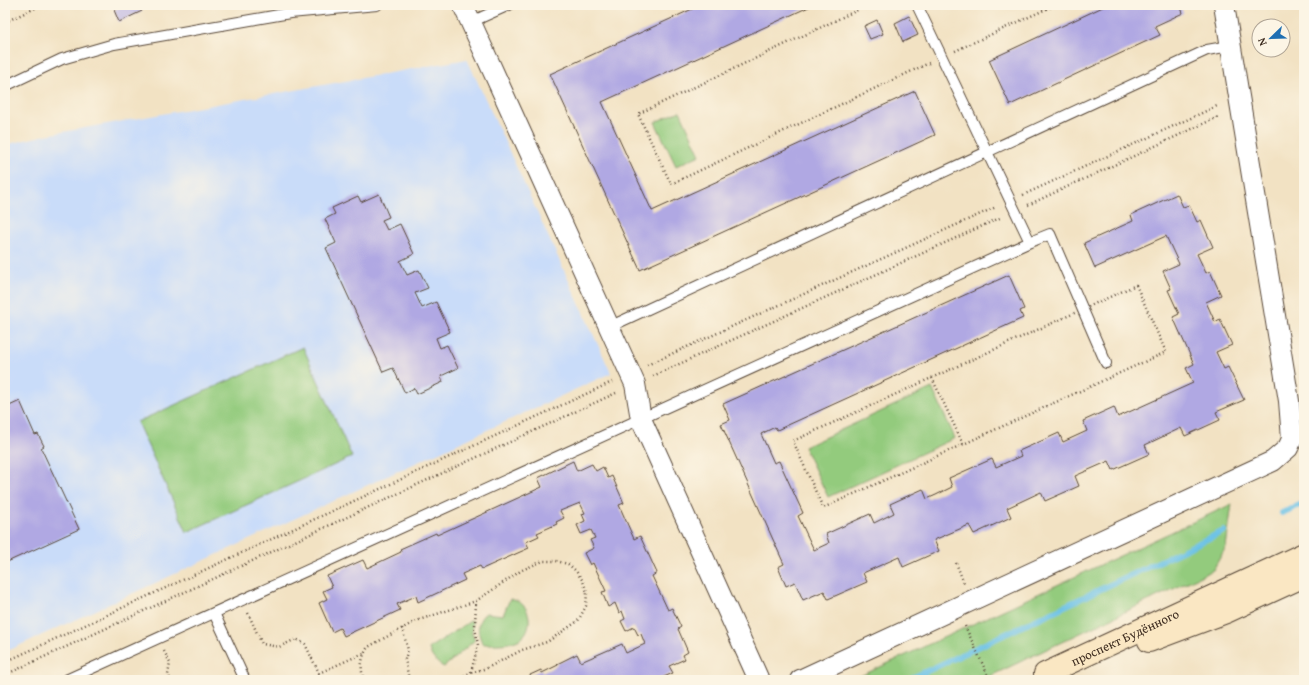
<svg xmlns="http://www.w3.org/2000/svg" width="1309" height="685" viewBox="0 0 1309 685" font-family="'Gentium Book Plus',serif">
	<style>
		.built { fill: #c9dcf9 }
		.green { fill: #93cb7d; stroke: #677a4e }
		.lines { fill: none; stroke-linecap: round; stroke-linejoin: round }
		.stream { stroke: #69c1e6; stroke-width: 6 }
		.building { fill: #b0a8e3 }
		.service-casing { stroke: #564637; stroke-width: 12 }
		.minor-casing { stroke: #564637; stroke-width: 22 }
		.secondary-casing { stroke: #564637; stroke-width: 24 }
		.path { stroke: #564637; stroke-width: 2.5; stroke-dasharray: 1 3; stroke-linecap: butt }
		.service { stroke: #fff; stroke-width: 10 }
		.minor { stroke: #fff; stroke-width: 20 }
		.secondary { stroke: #fae7c3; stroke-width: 22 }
		.labels { text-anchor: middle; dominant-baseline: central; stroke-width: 3.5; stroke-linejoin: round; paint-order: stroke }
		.street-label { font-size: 13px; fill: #3b2a1e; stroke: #fcf5e5 }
	</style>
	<rect width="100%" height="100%" fill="#fcf5e5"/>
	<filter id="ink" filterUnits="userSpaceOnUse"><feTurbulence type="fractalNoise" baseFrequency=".025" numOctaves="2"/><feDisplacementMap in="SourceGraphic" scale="8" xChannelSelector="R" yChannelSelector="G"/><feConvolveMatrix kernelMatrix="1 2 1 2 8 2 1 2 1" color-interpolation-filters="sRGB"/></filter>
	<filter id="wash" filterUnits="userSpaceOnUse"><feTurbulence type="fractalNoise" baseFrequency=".012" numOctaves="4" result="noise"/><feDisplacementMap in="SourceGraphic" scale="16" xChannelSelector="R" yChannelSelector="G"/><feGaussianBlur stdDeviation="0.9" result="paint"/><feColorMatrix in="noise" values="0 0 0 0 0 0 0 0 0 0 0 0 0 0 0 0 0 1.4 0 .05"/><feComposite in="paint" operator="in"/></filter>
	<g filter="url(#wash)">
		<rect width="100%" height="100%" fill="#f2e2c3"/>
		<path class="built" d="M467,59L611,373L5,652V145L46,135Z"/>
		<path class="green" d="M680,111L700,155L676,166L655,122Z
			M303,347L352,457L187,532L137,422Z
			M932,388L955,438L828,497L804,447Z
			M1232,504L1226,547L1213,570L982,680H852Z
			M510,599C514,600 518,601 522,604C533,614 531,633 518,640C508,645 494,644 483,644C477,634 476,620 486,613L503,615Z
			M472,620V634L475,640L444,667C437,664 430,656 429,648Z"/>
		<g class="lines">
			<path class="stream" d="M1282,513L1304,503
				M908,680L1224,531"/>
		</g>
		<g id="blocks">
			<path class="building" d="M125,5H139L142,11L119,22L114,10Z
				M701,5H813L602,102L652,211L915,91L935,135L640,270L550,74Z
				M1107,5H1180L1183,13L1155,26L1160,35L1010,105L989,60Z
				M909,16L918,35L903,42L895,23Z
				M877,20L883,34L870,39L864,26Z
				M379,194L389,217L382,220L387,230L400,224L414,254L400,261L407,275L419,270L428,288L415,293L422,308L436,302L450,332L436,338L440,348L447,345L458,368L441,376L443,382L417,394L414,388L405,393L393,368L383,372L326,248L336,243L325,219L335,214L332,208L358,196L361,202Z
				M1177,194L1183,207L1189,205L1197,222L1201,220L1213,247L1197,254L1206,273L1210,271L1221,295L1206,302L1215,322L1220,319L1232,345L1216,352L1224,369L1228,367L1244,400L1216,412L1220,420L1185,436L1181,428L1145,445L1149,454L1113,470L1109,461L1075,476L1079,486L1045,501L1041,492L1007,508L1011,517L974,534L969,525L934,540L939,551L903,567L899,557L863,573L867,582L828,599L824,591L803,600L795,582L786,586L778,567L784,564L721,424L730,420L723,404L1009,275L1024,309L1020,311L1023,318L777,430L775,427L761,434L774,463L779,461L803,513L798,516L814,550L829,543L826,534L870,514L874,523L894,513L890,504L923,489L927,499L936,495L952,487L949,478L992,459L996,467L1021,456L1019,451L1059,433L1063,442L1087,431L1083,421L1114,407L1118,417L1193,383L1186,368L1194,364L1173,317L1179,314L1168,290L1171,289L1163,271L1179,264L1166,236L1095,268L1084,243L1133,221L1131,215Z
				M20,401L35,435L38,434L44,446L41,448L79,529L5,563V408Z
				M573,461L577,471L592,464L596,471L603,467L608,478L612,476L624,503L619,505L634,539L640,536L657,573L652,576L668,610L672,608L681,627L678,629L688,652L683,655L685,659L669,666L673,673L657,680H527L531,678L530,675L541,670L542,673L558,665L557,664L577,654L581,662L622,644L626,653L645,644L641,634L638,635L634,627L626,631L621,621L625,619L622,611L619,613L615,603L608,607L602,592L606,591L593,563L590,565L584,553L594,548L590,540L595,538L591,530L581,534L577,525L585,521L582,514L585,513L580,503L560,511L564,518L556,522L557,524L537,533L539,536L526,542L529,548L482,569L480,566L462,574L465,580L418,602L416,596L397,604L400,610L344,636L340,628L332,632L319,603L327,599L323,591L332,587L327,576L363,560L367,568L401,552L400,549L436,533L437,535L542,487L538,478Z"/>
		</g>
	</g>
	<g filter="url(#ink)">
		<use href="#blocks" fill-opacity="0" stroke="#564637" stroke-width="1"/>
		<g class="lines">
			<g class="service-casing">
				<path id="service" d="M917,5L1030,242L1050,234L1106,363
					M471,22L509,5
					M5,86L62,59L114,44L290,13L377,5
					M609,327L1207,50L1230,46
					M214,613L245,680
					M66,680L1030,242"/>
			</g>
			<g class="minor-casing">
				<path id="minor" d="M463,5L635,384L641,419L759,680
					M800,680L1273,461L1288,448L1292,439L1289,401L1224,5"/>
			</g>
			<g class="secondary-casing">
				<g id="secondary">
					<path d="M1149,641L1226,612L1304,576"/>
					<path id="s1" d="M1045,674L1304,554"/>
				</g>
			</g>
			<path class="path" d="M868,5L638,114L671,184L929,63
				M5,22L42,5
				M955,51L1055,5
				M1023,195L1217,106
				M1028,205L1218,117
				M1136,285L1166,352L823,508L793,441Z
				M647,365L996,207
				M653,376L1002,217
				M932,378L963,444
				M956,563L964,583
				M248,613L262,644L279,647L296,639L305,644L319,673L364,653
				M965,626L990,680
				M402,628L408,650L405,659L409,680
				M164,651L170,663L168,675L171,680
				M5,662L612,382
				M471,672L478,645L475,627L476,601
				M5,675L616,393
				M364,680C360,669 361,657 368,647L416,621L476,601L522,570L543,561H556L568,564L576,571L583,581L587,592L586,606L578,621L547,642L522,650L487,668L470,673L455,680"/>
			<use href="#service" class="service"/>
			<use href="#minor" class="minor"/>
			<use href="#secondary" class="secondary"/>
		</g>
	</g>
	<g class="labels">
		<g class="street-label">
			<text stroke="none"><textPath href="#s1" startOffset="88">проспект Будённого</textPath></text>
		</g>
	</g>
	<rect width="1309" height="685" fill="none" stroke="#fcf5e5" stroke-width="20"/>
	<g transform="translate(1271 38) rotate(247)"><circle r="19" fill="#fcf5e5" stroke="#afa495"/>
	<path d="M0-3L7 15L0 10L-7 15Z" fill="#1f6fb2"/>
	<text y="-6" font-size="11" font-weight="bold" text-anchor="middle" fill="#3b2a1e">N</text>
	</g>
</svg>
